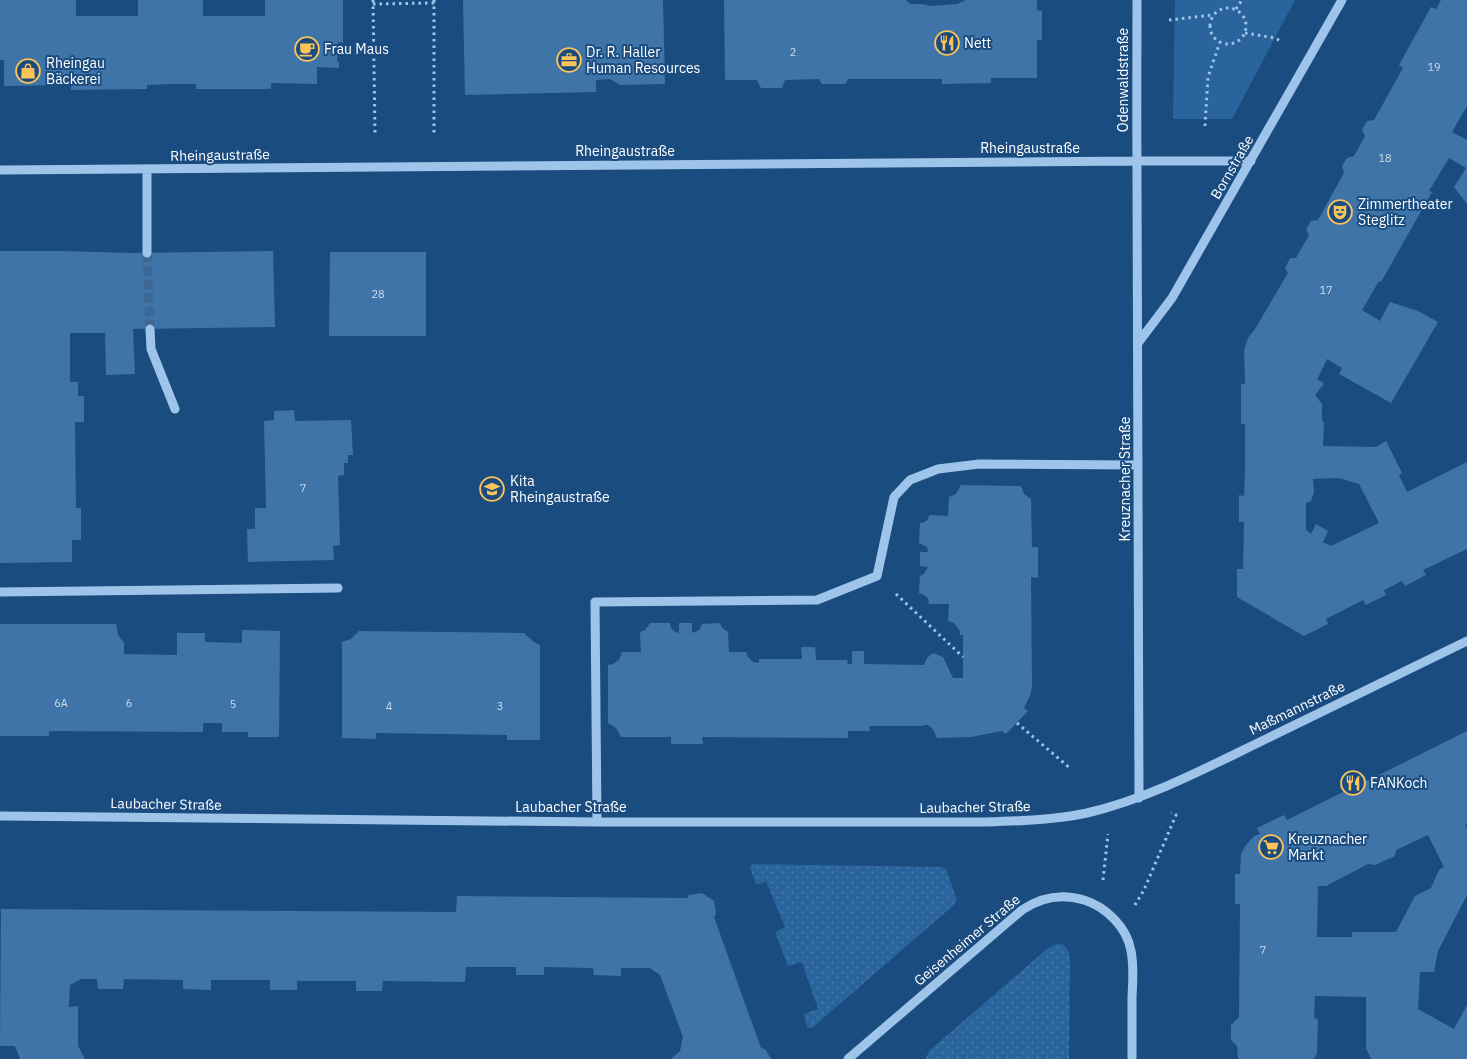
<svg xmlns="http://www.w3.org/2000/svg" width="1467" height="1059" viewBox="0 0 1467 1059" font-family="'IBM Plex Sans',sans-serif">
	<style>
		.grass { fill: url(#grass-dots) }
		.park { fill: #2a649d }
		.building { fill: #3f74a8; fill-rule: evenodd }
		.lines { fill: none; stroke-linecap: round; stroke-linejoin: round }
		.minor-tunnel { stroke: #3d6793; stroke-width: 9; stroke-dasharray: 9 4.5; stroke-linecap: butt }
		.path { stroke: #9ec4ea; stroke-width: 3; stroke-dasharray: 2.5 4; stroke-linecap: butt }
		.minor { stroke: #9ec4ea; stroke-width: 9 }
		.labels { text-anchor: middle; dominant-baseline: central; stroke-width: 4; stroke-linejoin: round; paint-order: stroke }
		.number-label { font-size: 11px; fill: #cfdce9 }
		.poi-label { font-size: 14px; fill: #fff; stroke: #1b4c80; text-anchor: start }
		.street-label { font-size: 14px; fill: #fff; stroke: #1b4c80 }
	</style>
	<defs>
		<pattern id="grass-dots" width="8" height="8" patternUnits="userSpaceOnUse" patternTransform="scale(1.25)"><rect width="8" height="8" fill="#2a649d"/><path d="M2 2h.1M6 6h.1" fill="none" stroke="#4a7bac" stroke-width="1.8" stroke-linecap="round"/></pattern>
	</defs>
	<rect width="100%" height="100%" fill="#1b4c80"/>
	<path class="grass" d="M752,864L941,867L946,869L957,900L954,905L812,1028L807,1027L804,1014L818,1009L802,962L788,966L775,932L785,927L766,881L756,885L750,868Z
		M1057,944C1066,944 1069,950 1070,959L1069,1059H925L930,1050L1048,948Z"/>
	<path class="park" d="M1175,0H1295L1232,119H1173Z"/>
	<path class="building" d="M0,0H76V16H138V0H203V16H265V0H343V43L338,42L337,62H339V68L317,67V84L271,83V89H196V84H171L147,85V89L71,90V85L4,86V60H0Z
		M463,0H663L665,84L620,85L610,79L596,80V92L465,95Z
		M724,0H906L910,4H923L929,6L957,4L966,0H1037V10L1042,11V40H1037V78H991V83L942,84V79H848L845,84H822L819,79L785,80L782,88H761L757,80H725Z
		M1441,0H1467V106L1452,132L1467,140V204L1454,187L1466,168L1449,158L1429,191L1432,192L1381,282L1379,281L1362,310L1380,321L1390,302L1418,311L1438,322L1391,403L1339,374L1342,368L1327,359L1317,380L1323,382V385L1315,395L1322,404V420L1324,422L1323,446L1376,447L1386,441L1402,473L1399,475L1407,492L1467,462V549L1423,570L1426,575L1405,586L1402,581L1384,590L1386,595L1366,605L1363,600L1326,619L1328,624L1304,636L1237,597V569H1243L1244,522H1239V495L1244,496L1245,472V424H1241V384H1245L1244,350L1248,338L1255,329L1288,273L1285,268L1290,258H1296L1309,235L1306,229L1311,221L1318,220L1344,173L1342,166L1347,158L1354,156L1365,136L1362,130L1367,121L1374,120L1403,68L1399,65L1431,7L1436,9ZM1339,478L1359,484L1379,523L1331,546L1323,542L1328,531L1316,524L1311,534L1306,530V503L1311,501L1314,492L1313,479Z
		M0,251H60L131,253L273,251L275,327L133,329L135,374L106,375L105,333H70V382H78V396H84V422H75L76,508H81V540H72V562L0,563Z
		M330,252H426V336H329Z
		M294,410L295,421L351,420L353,455H348V463H344V475L338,476L340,545L333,546L334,560L248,562L247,529H255V508H266L264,421L274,420V411Z
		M961,485L1021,486L1024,494L1031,499L1032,547H1038V578L1031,577L1032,685L1031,693L1024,708L1028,711L1006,734L1002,731L971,737L937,738L933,729L928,725H923V726H869L870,731H848V738L702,737L703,744H671V737H621L616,728L608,723V665L613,664L619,660L622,652H641L640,632L645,630L650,623H670L671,628L675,632L679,633V623H692V633L697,631L700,629L702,624L720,623L722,628L728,632L729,652H746L748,657L753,662L759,663V659H802L801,647H815L816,660H847L848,664H852V651H864V664L924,665L927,658L933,653L943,657L953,678H963V635H960V631L954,623L948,621L949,604H929L928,598L924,595L919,593L920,576L924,574L928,567L920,566V552H928L927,547L919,543L920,523L925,522L928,519L929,515L948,516L949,497L956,494Z
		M0,624H116L118,635L124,643V654L177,655V633H205V642L242,643V630L280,631L279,737H248V732H222V723H203V732L49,731V736H0Z
		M359,631L524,633L534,642L540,645V740H507V735L376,733V739L342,738V642L351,639Z
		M1467,731V824L1465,825L1467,828V895L1438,951L1434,972H1420L1418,1009L1454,1029L1467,1005V1059H1371L1366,1048V997L1315,996L1314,1017L1318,1020L1317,1053L1314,1059H1238L1237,1046L1231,1040V1025L1239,1017L1240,904H1235V874H1240L1241,854L1246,845L1254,836L1260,834L1257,828L1284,815L1287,820L1343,792L1340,787L1364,775L1367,781ZM1428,835L1444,867L1439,870L1431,888L1415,896L1396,932H1352V937H1317L1318,886H1326L1368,864L1375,865L1395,856L1396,850Z
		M702,893L714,901L716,914L714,917L738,984L761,1048L765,1049L771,1059H671L680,1051L683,1037L660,975L650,968H621V976L594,975L593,968L544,967V975H516V967H466L465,982L383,981L382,991H356V981H297V990H270V980H211V990L183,989V980L124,979L123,989H98L97,979H81L70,985L69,1007L78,1006V1046L85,1059H20L15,1046H0L1,909L456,912L457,896L687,898L689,895Z"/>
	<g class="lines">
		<path class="minor-tunnel" d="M147,253L150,329"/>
		<path class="path" d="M373,0L375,133
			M434,0V133
			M373,4L434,3
			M1210 26a18 18 0 1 1 36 0a18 18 0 1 1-36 0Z
			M1236,9L1242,0
			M1169,20L1213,15
			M1245,33L1275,38L1282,42
			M1205,126L1208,77L1220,42
			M896,594L963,657
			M1017,723L1071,769
			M1103,880L1108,834
			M1135,905L1144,890L1176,815L1171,813"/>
		<path class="minor" d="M1137,0C1136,266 1139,532 1139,798
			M0,170L1136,161H1251
			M147,170V253
			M150,329L151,349L175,409
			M1138,343L1172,298L1342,0
			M0,592L338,588
			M0,816L597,822H985C1019,821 1054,820 1087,813C1150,798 1208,767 1266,739C1333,706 1400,673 1467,641
			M597,822L595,602L817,600L877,576L894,497L910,480L938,469L979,464L1138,465
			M848,1059L1022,910C1041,897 1061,893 1084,900C1106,907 1127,927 1131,951C1134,966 1133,982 1132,997C1132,1018 1132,1038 1132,1059"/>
	</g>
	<defs>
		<g id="restaurant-ring" transform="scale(1.25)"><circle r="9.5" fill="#1b4c80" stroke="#fbc45b" stroke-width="1.5"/><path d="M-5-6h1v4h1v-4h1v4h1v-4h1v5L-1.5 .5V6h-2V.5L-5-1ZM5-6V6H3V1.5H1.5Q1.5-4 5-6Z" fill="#fbc45b"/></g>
		<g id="cafe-ring" transform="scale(1.25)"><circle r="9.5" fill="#1b4c80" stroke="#fbc45b" stroke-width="1.5"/><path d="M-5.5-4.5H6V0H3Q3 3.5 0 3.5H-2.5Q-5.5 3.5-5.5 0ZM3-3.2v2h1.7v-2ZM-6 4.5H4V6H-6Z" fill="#fbc45b"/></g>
		<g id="office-ring" transform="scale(1.25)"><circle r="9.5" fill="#1b4c80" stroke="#fbc45b" stroke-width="1.5"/><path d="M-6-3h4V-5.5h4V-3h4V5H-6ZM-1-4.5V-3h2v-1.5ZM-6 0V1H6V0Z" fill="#fbc45b"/></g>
		<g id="shop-ring" transform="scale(1.25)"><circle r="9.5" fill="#1b4c80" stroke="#fbc45b" stroke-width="1.5"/><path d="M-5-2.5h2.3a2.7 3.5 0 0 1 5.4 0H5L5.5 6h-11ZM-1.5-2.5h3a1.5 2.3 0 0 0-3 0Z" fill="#fbc45b"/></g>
		<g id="theatre-ring" transform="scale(1.25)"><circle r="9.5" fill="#1b4c80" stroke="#fbc45b" stroke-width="1.5"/><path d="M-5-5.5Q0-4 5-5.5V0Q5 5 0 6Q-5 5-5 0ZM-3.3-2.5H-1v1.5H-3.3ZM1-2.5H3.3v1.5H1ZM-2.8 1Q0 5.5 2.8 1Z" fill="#fbc45b"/></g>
		<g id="school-ring" transform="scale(1.25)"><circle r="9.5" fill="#1b4c80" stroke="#fbc45b" stroke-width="1.5"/><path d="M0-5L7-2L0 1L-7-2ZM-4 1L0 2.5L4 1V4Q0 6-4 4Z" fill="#fbc45b"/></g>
		<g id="supermarket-ring" transform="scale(1.25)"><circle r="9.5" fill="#1b4c80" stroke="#fbc45b" stroke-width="1.5"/><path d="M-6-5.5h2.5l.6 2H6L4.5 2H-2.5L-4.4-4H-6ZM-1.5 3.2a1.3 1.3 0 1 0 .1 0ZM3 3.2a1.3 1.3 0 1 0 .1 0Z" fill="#fbc45b"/></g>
	</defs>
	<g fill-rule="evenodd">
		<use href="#restaurant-ring" x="947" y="43"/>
		<use href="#cafe-ring" x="307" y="49"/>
		<use href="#office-ring" x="569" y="60"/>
		<use href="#shop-ring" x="28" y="71"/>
		<use href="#theatre-ring" x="1340" y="212"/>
		<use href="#school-ring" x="492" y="489"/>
		<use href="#restaurant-ring" x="1353" y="783"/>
		<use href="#supermarket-ring" x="1271" y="847"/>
	</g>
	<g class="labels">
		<g class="number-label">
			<text x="793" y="52">2</text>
			<text x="1434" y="67">19</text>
			<text x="1385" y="158">18</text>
			<text x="1326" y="290">17</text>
			<text x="378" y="294">28</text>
			<text x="303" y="488">7</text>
			<text x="61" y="703">6A</text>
			<text x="129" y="703">6</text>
			<text x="233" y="704">5</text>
			<text x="389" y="706">4</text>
			<text x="500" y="706">3</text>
			<text x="1263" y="950">7</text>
		</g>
		<g class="poi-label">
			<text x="964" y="43">Nett</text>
			<text x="324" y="49">Frau Maus</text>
			<text x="586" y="52">Dr. R. Haller<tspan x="586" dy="16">Human Resources</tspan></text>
			<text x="46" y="63">Rheingau<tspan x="46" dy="16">Bäckerei</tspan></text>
			<text x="1358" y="204">Zimmertheater<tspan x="1358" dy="16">Steglitz</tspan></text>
			<text x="510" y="481">Kita<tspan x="510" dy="16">Rheingaustraße</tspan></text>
			<text x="1370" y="783">FANKoch</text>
			<text x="1288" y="839">Kreuznacher<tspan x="1288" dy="16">Markt</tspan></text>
		</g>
		<g class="street-label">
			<text transform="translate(1123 80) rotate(-90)">Odenwaldstraße</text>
			<text x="1030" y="148">Rheingaustraße</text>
			<text x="625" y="151">Rheingaustraße</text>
			<text transform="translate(220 155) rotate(-1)">Rheingaustraße</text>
			<text transform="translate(1232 167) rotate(-60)">Bornstraße</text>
			<text transform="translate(1125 479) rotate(-90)">Kreuznacher Straße</text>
			<text transform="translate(1297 708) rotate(-26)">Maßmannstraße</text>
			<text transform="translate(166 804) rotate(1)">Laubacher Straße</text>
			<text x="571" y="807">Laubacher Straße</text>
			<text transform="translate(975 807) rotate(-1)">Laubacher Straße</text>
			<text transform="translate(967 940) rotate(-40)">Geisenheimer Straße</text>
		</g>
	</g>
</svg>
